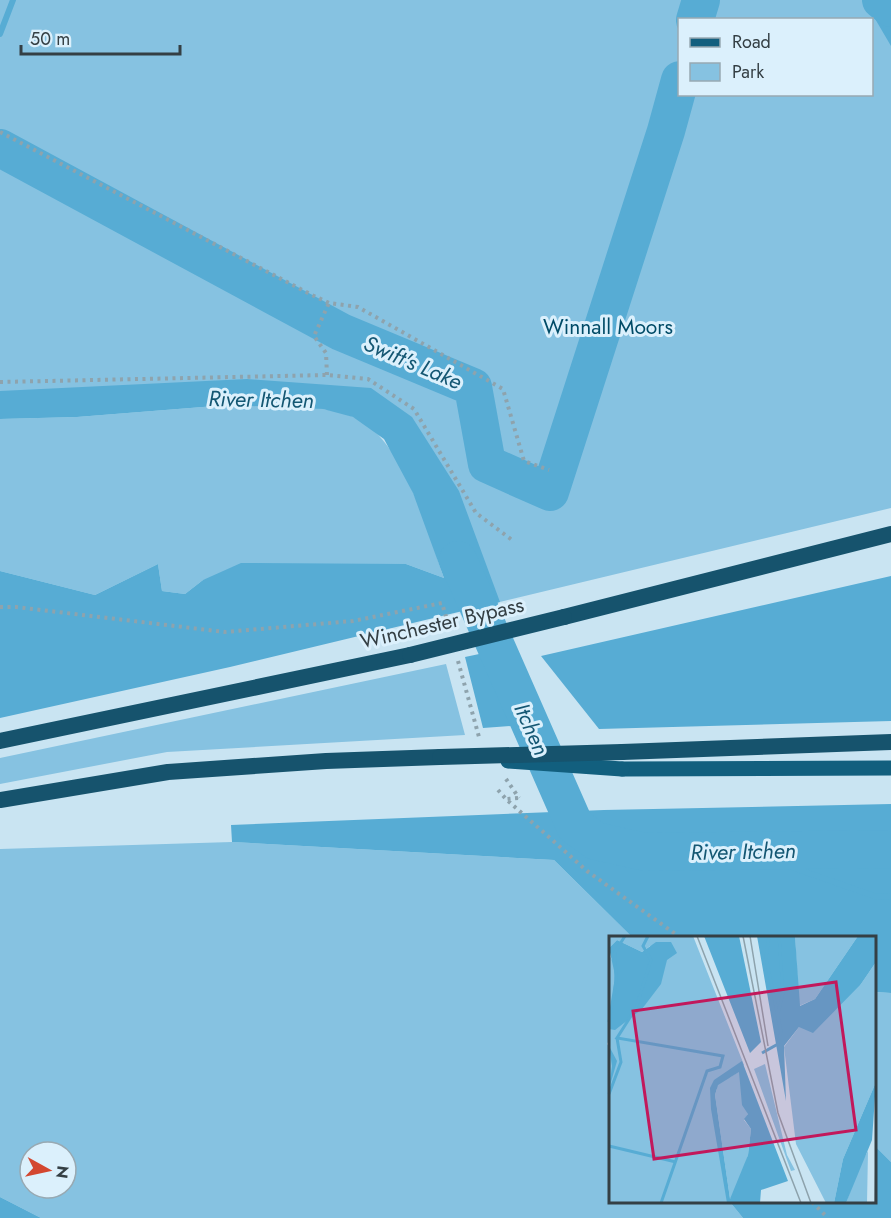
<svg xmlns="http://www.w3.org/2000/svg" width="891" height="1218" viewBox="0 0 891 1218" font-family="Jost,sans-serif">
	<style>
		.green { fill: #86c2e1; fill-rule: evenodd }
		.forest { fill: #57acd4 }
		.lines { fill: none; stroke-linecap: round; stroke-linejoin: round }
		.stream { stroke: #57acd4; stroke-width: 6 }
		.river { stroke: #57acd4; stroke-width: 38 }
		.path { stroke: #8ea3ad; stroke-width: 4; stroke-dasharray: 3 4.5; stroke-linecap: butt }
		.primary { stroke: #125f7e; stroke-width: 15 }
		.trunk { stroke: #16536d; stroke-width: 16 }
		.primary-bridge { stroke: #125f7e; stroke-width: 15 }
		.trunk-bridge { stroke: #16536d; stroke-width: 16 }
		.labels { text-anchor: middle; dominant-baseline: central; stroke-width: 6; stroke-linejoin: round; paint-order: stroke }
		.park-label { font-size: 21px; fill: #004b67; stroke: #dbf0fc }
		.street-label { font-size: 21px; fill: #343f44; stroke: #dbf0fc }
		.water-label { font-size: 22px; font-style: italic; fill: #145773; stroke: #dbf0fc }
		.inset-river { fill: none; stroke: #57acd4; stroke-width: 3 }
		.inset-road { fill: none; stroke: #8da2ac; stroke-width: 1.5 }
		.view { fill: #c2185b; fill-opacity: 0.15; stroke: #c2185b; stroke-width: 3 }
		.inset-edge { fill: none; stroke: #343f44; stroke-width: 3 }
	</style>
	<rect width="100%" height="100%" fill="#c9e4f2"/>
	<path class="green" d="M0,0H891V508L479,607L388,431L319,398L0,405ZM680,20H872V94H680Z
		M228,405C268,407 313,402 351,416C403,435 427,531 444,578L406,564L203,580L185,594L162,591L158,564L95,595L0,571V419L77,417Z
		M446,664L465,735L167,752L0,784V758Z
		M232,842L554,860L632,937L610,938V1038L607,1044L610,1048V1202H730L743,1218H41L0,1197V849ZM30,1152H66V1188H30Z
		M874,992L891,993V1162L875,1146Z"/>
	<path class="forest" d="M864,0H891V46Z
		M247,379L371,388L412,417L459,491L500,602L230,667L0,718V571L95,595L158,564L162,591L185,594L203,580L241,563L406,564L444,578L413,493L384,439L353,417L323,409L228,405L77,417L0,419V391Z
		M891,576V721L599,729L541,656Z
		M512,647L537,724L483,728L465,657Z
		M891,804V993L875,992L874,938L632,937L554,860L232,842L231,825L604,810Z
		M875,1146L891,1162V1218H743L730,1202H874Z
		M0,1197L41,1218H0Z"/>
	<g class="lines">
		<path class="stream" d="M0,34L13,0
			M749,852L874,896L891,897"/>
		<path class="river" d="M881,0L891,8
			M695,20L701,0
			M0,148L341,332L473,387L487,464L550,492L666,131L680,80
			M458,560L575,826L596,841L645,852L891,849"/>
		<path class="path" d="M0,132L312,295L329,303L358,307L503,389L524,461L549,470
			M327,375L326,353L314,336L329,303
			M0,382L327,375L368,379L414,409L476,513L512,540
			M0,607H16L225,632L353,621L442,603L449,627
			M458,661L479,737
			M506,779L519,798
			M498,790L506,799
			M518,798L506,799L587,871L681,938
			M812,1202L828,1218"/>
		<path class="primary" d="M622,769L891,768"/>
		<path class="trunk" d="M564,617L891,534
			M0,741L410,655
			M622,752L891,742
			M0,800L168,772L326,761L440,757"/>
		<path class="primary-bridge" d="M508,761L622,769"/>
		<path class="trunk-bridge" d="M410,655L564,617
			M440,757L622,752"/>
	</g>
	<g class="labels">
		<g class="park-label">
			<text x="608" y="327">Winnall Moors</text>
		</g>
		<g class="street-label">
			<text transform="translate(442 623) rotate(-13)">Winchester Bypass</text>
		</g>
		<g class="water-label">
			<text transform="translate(413 362) rotate(23)">Swift's Lake</text>
			<text transform="translate(261 399) rotate(1)">River Itchen</text>
			<text transform="translate(532 729) rotate(66)">Itchen</text>
			<text transform="translate(743 851) rotate(-1)">River Itchen</text>
		</g>
	</g>
	<g transform="translate(609 936)">
		<rect width="267" height="267" fill="#c9e4f2"/>
		<path d="M0,0H84L86,5L135,129L105,155L121,267H0V19L5,27L62,7L41,10L33,16L8,4L0,12ZM186,0H249L206,63L190,70ZM267,26V146L234,223L225,267H217L187,208L175,111L190,91L252,48ZM156,128L178,219L186,234L182,235L145,133ZM131,135L139,178L135,184L142,193L139,219L127,257L121,263L106,159L109,149ZM259,215L258,267H237L251,228Z" fill="#86c2e1"/>
		<path d="M95,0H130L152,106L141,117ZM148,0H186L191,70L206,63L249,0H267V26L252,48L204,97L190,91L175,110L177,165ZM8,4L33,16L47,6H62L68,17L58,24L52,48L33,73L6,94L0,93L6,39L0,12ZM0,110L8,125L0,153L3,130ZM133,125L179,245L152,254L151,267H118L102,173L101,152L105,144ZM130,136L133,169L139,178L135,183L142,193L139,219L121,263L106,159L109,149ZM267,146L263,204L237,267H225L234,223Z" fill="#57acd4" fill-rule="evenodd"/>
		<path class="inset-river" d="M39,0L34,10L42,24L27,72L8,102L114,120L111,131L98,135L52,267M169,78L174,57L170,0M0,86L7,45L6,16L16,0M153,117L169,108L172,96L157,21L160,0M0,158L12,126L8,102M0,210L67,226"/>
		<path class="inset-road" d="M88,0L192,267M134,0L169,177L202,267M141,0L159,110M266,267L267,221"/>
		<path class="view" d="M227,46L247,194L45,223L24,75Z"/>
		<rect width="267" height="267" class="inset-edge"/>
	</g>
	<rect x="678" y="18" width="195" height="78" fill="#dbf0fc" stroke="#98a9b2" stroke-width="1.5"/>
	<rect x="690" y="38" width="30" height="9" fill="#125f7e" stroke="#98a9b2" stroke-width="1.5"/>
	<text x="732" y="48" font-size="18" fill="#343f44">Road</text>
	<rect x="690" y="63" width="30" height="18" fill="#86c2e1" stroke="#98a9b2" stroke-width="1.5"/>
	<text x="732" y="78" font-size="18" fill="#343f44">Park</text>
	<g transform="translate(48 1170) rotate(98)"><circle r="28" fill="#dbf0fc" stroke="#98a9b2" stroke-width="1.5"/>
	<path d="M0-4.5L10 22L0 15L-10 22Z" fill="#d34730"/>
	<text y="-9" font-size="16" font-weight="bold" text-anchor="middle" fill="#343f44">N</text>
	</g>
	<path d="M21 45v9h159v-9" fill="none" stroke="#343f44" stroke-width="3"/>
	<text x="30" y="45" font-size="18" fill="#343f44" stroke="#dbf0fc" stroke-width="4.5" paint-order="stroke">50 m</text>
</svg>
